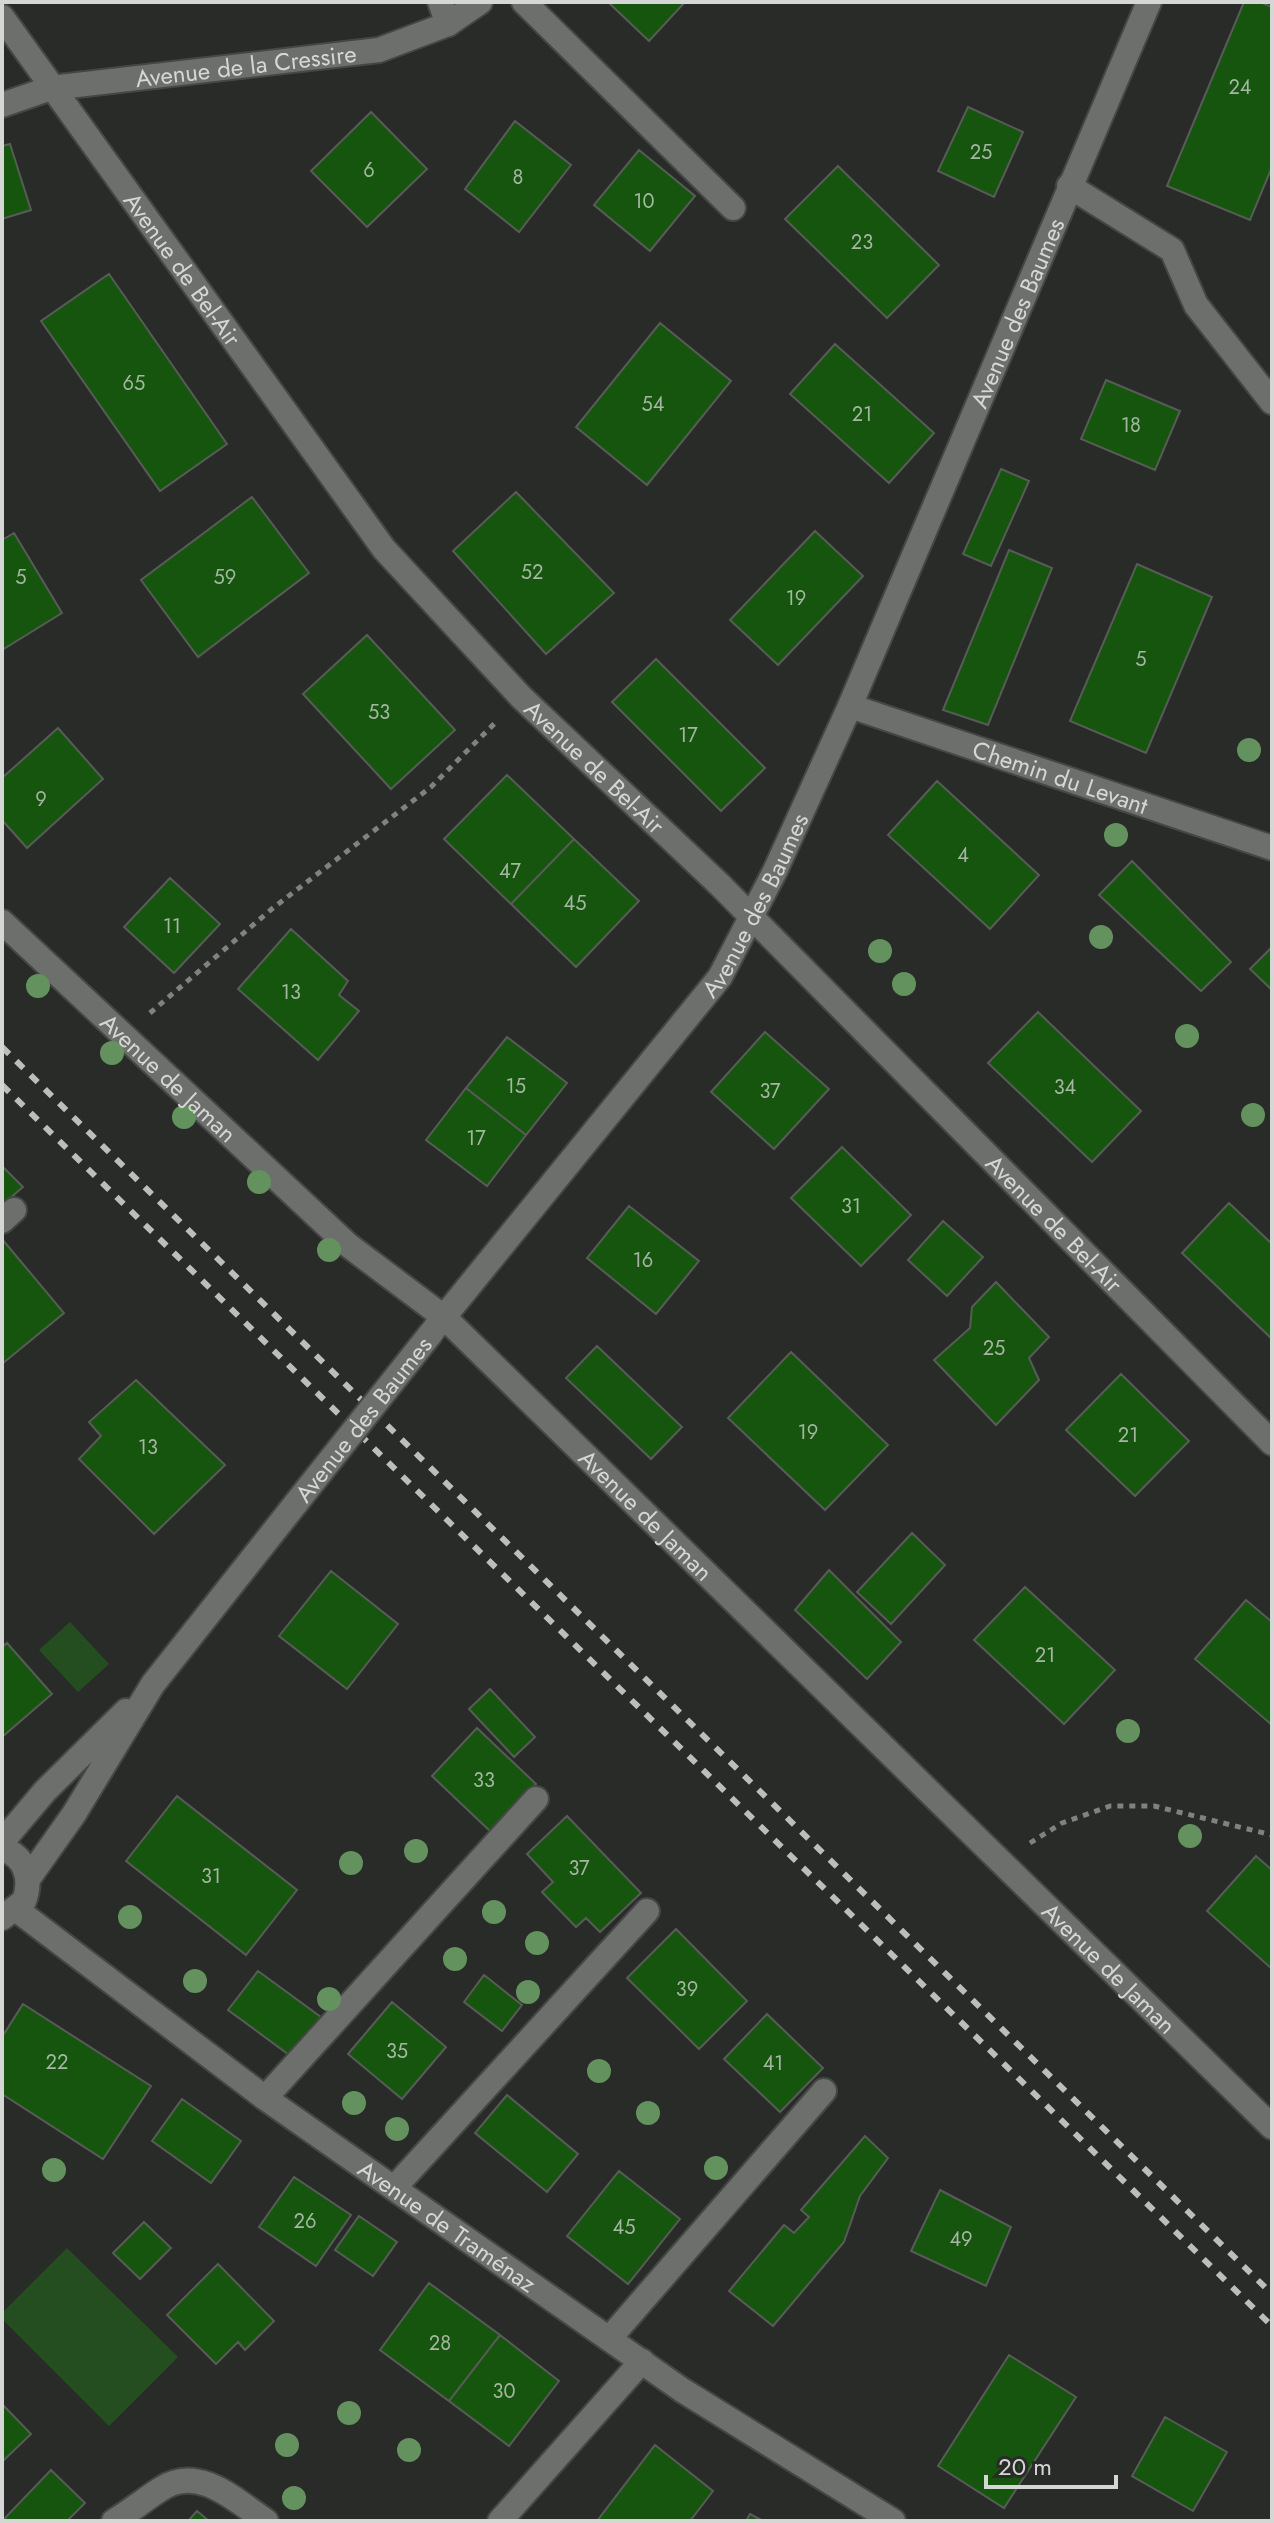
<svg xmlns="http://www.w3.org/2000/svg" width="1274" height="2523" viewBox="0 0 1274 2523" font-family="Jost,sans-serif">
	<style>
		.green { fill: #254e20 }
		.building { fill: #16550d; stroke: #595b59; stroke-width: 2 }
		.lines { fill: none; stroke-linecap: round; stroke-linejoin: round }
		.service-casing { stroke: #454745; stroke-width: 28 }
		.minor-casing { stroke: #454745; stroke-width: 28 }
		.path { stroke: #808280; stroke-width: 5; stroke-dasharray: 6 6; stroke-linecap: butt }
		.service { stroke: #6d6f6c; stroke-width: 24 }
		.minor { stroke: #6d6f6c; stroke-width: 24 }
		.rail { stroke: #bcbebc; stroke-width: 6; stroke-dasharray: 10 10; stroke-linecap: butt }
		.minor-bridge-casing { stroke: #454745; stroke-width: 28; stroke-linecap: butt }
		.minor-bridge { stroke: #6d6f6c; stroke-width: 24 }
		.tree { fill: #64925e }
		.labels { text-anchor: middle; dominant-baseline: central; stroke-width: 6; stroke-linejoin: round; paint-order: stroke }
		.number-label { font-size: 20px; fill: #a5b6a3 }
		.street-label { font-size: 24px; fill: #d5d7d5; stroke: #292b29 }
	</style>
	<rect width="100%" height="100%" fill="#292b29"/>
	<path class="green" d="M70,1622L109,1664L78,1692L39,1650Z
		M67,2248L178,2357L109,2426L2,2319V2313Z"/>
	<path class="building" d="M608,2H685L649,41Z
		M1244,2H1260L1272,7V167L1250,220L1167,186Z
		M968,107L1023,132L994,197L938,171Z
		M371,112L427,169L367,227L311,171Z
		M515,121L571,165L519,232L465,189Z
		M10,144L31,210L2,219V146Z
		M639,150L695,196L650,251L594,205Z
		M838,166L939,265L887,318L785,219Z
		M109,274L227,444L160,491L41,321Z
		M660,323L731,381L647,485L576,427Z
		M835,344L934,433L889,483L790,394Z
		M1106,380L1180,411L1155,470L1081,439Z
		M1001,469L1029,481L991,566L963,554Z
		M516,492L614,593L546,654L453,551Z
		M252,497L309,573L198,657L141,580Z
		M815,531L863,576L778,665L730,620Z
		M14,533L62,613L2,650V540Z
		M1009,550L1052,568L988,725L943,710Z
		M1137,564L1212,597L1146,753L1070,721Z
		M367,635L455,730L391,789L303,694Z
		M656,659L765,768L721,811L612,702Z
		M58,728L103,779L27,848L2,820V778Z
		M507,775L574,839L511,904L444,839Z
		M937,781L1039,875L990,929L888,835Z
		M574,839L639,901L576,967L511,904Z
		M1132,861L1231,962L1201,991L1099,895Z
		M170,878L220,924L174,973L124,927Z
		M291,929L348,981L339,995L359,1011L318,1060L238,989Z
		M1272,947V990L1250,969Z
		M1038,1012L1141,1111L1092,1162L988,1063Z
		M765,1032L829,1089L774,1149L711,1092Z
		M507,1037L567,1083L526,1135L466,1088Z
		M466,1088L526,1135L487,1186L426,1140Z
		M842,1147L911,1215L861,1266L791,1198Z
		M2,1166L23,1187L2,1205Z
		M1229,1203L1272,1244V1339L1182,1253Z
		M629,1206L699,1261L656,1314L587,1258Z
		M943,1221L983,1257L947,1296L908,1260Z
		M2,1239L64,1313L2,1364Z
		M996,1282L1049,1337L1029,1358L1039,1380L996,1425L934,1360L970,1328L972,1307Z
		M597,1346L682,1427L651,1459L566,1378Z
		M791,1352L888,1445L825,1510L728,1418Z
		M1121,1374L1189,1441L1135,1496L1066,1430Z
		M136,1380L225,1465L154,1534L79,1459L101,1436L89,1422Z
		M912,1533L945,1565L891,1624L857,1592Z
		M829,1570L901,1642L867,1679L795,1610Z
		M331,1571L398,1624L347,1689L279,1636Z
		M1025,1587L1115,1670L1064,1724L974,1640Z
		M1246,1600L1272,1622V1725L1195,1659Z
		M7,1643L52,1694L2,1737V1647Z
		M490,1689L535,1737L514,1757L469,1709Z
		M477,1728L536,1784L491,1832L432,1776Z
		M177,1796L297,1890L246,1955L126,1861Z
		M567,1816L641,1893L600,1932L586,1918L576,1927L542,1892L553,1882L527,1854Z
		M1256,1856L1272,1870V1969L1207,1911Z
		M676,1929L747,2001L699,2049L627,1978Z
		M258,1971L325,2020L296,2060L228,2010Z
		M484,1975L522,2005L502,2031L464,2002Z
		M392,2002L446,2047L402,2099L348,2054Z
		M23,2004L151,2086L103,2159L2,2094V2037Z
		M767,2014L823,2068L780,2112L724,2059Z
		M507,2095L578,2154L547,2192L475,2133Z
		M182,2099L241,2141L211,2183L152,2141Z
		M865,2136L888,2158L860,2196L844,2242L773,2326L729,2291L784,2225L794,2233L809,2217L801,2210Z
		M619,2171L680,2219L628,2284L567,2236Z
		M294,2177L351,2215L316,2266L259,2227Z
		M940,2190L1011,2227L986,2286L911,2251Z
		M359,2216L397,2242L373,2276L335,2250Z
		M144,2222L171,2248L140,2279L113,2253Z
		M218,2264L274,2321L245,2350L238,2342L216,2364L167,2315Z
		M429,2283L500,2335L449,2401L380,2350Z
		M500,2335L559,2381L509,2446L449,2401Z
		M1009,2355L1076,2397L1004,2508L938,2466Z
		M2,2404L31,2434L2,2462Z
		M1165,2417L1227,2452L1193,2511L1132,2476Z
		M655,2445L713,2491L690,2521H597Z
		M51,2470L85,2503L67,2521H2Z
		M197,2511L209,2521H188Z
		M750,2514L763,2521H746Z"/>
	<g class="lines">
		<g class="service-casing">
			<path id="service" d="M440,2L448,24
				M524,2L733,208
				M1069,186L1172,250L1196,305L1272,402
				M2,1221L14,1210
				M265,2098L536,1799
				M394,2188L647,1911
				M609,2339L824,2091
				M114,2521C131,2511 145,2499 161,2489C198,2464 235,2500 266,2521"/>
		</g>
		<g class="minor-casing">
			<g id="minor">
				<path id="s1" d="M2,17L384,549L521,697L720,885L1272,1443"/>
				<path id="s2" d="M2,105L51,88L379,50L448,24L480,2"/>
				<path id="s3" d="M850,706L1272,848"/>
				<path id="s4" d="M2,922L348,1245L445,1318L1272,2127"/>
				<path id="s5" d="M435,1328L720,977L775,871L850,706L1149,2"/>
				<path d="M2,1842L45,1791L126,1711"/>
				<path d="M2,1849C26,1856 32,1880 24,1901L2,1918"/>
				<path d="M28,1879L74,1814L153,1684L297,1502"/>
				<path id="s6" d="M17,1910L265,2098L682,2390L893,2521"/>
				<path d="M500,2521L642,2361"/>
			</g>
		</g>
		<path class="path" d="M150,1013L273,908L431,787L497,721
			M1030,1843L1062,1823L1110,1806H1154L1272,1835"/>
		<use href="#service" class="service"/>
		<use href="#minor" class="minor"/>
		<path class="rail" d="M2,1047L1272,2294
			M2,1085L1272,2326"/>
		<g class="minor-bridge-casing">
			<g id="minor-bridge">
				<path id="s7" d="M297,1502L432,1332"/>
			</g>
		</g>
		<use href="#minor-bridge" class="minor-bridge"/>
	</g>
	<g class="tree">
		<circle cx="1249" cy="750" r="12"/>
		<circle cx="1116" cy="835" r="12"/>
		<circle cx="1101" cy="937" r="12"/>
		<circle cx="880" cy="951" r="12"/>
		<circle cx="904" cy="984" r="12"/>
		<circle cx="38" cy="986" r="12"/>
		<circle cx="1187" cy="1036" r="12"/>
		<circle cx="112" cy="1053" r="12"/>
		<circle cx="1253" cy="1115" r="12"/>
		<circle cx="184" cy="1117" r="12"/>
		<circle cx="259" cy="1182" r="12"/>
		<circle cx="329" cy="1250" r="12"/>
		<circle cx="1128" cy="1731" r="12"/>
		<circle cx="1190" cy="1836" r="12"/>
		<circle cx="416" cy="1851" r="12"/>
		<circle cx="351" cy="1863" r="12"/>
		<circle cx="494" cy="1912" r="12"/>
		<circle cx="130" cy="1917" r="12"/>
		<circle cx="537" cy="1943" r="12"/>
		<circle cx="455" cy="1959" r="12"/>
		<circle cx="195" cy="1981" r="12"/>
		<circle cx="528" cy="1992" r="12"/>
		<circle cx="329" cy="1999" r="12"/>
		<circle cx="599" cy="2071" r="12"/>
		<circle cx="354" cy="2103" r="12"/>
		<circle cx="648" cy="2113" r="12"/>
		<circle cx="397" cy="2129" r="12"/>
		<circle cx="716" cy="2168" r="12"/>
		<circle cx="54" cy="2170" r="12"/>
		<circle cx="349" cy="2413" r="12"/>
		<circle cx="287" cy="2445" r="12"/>
		<circle cx="409" cy="2450" r="12"/>
		<circle cx="294" cy="2498" r="12"/>
	</g>
	<g class="labels">
		<g class="number-label">
			<text x="1240" y="87">24</text>
			<text x="981" y="152">25</text>
			<text x="369" y="170">6</text>
			<text x="518" y="177">8</text>
			<text x="644" y="201">10</text>
			<text x="862" y="242">23</text>
			<text x="134" y="383">65</text>
			<text x="653" y="404">54</text>
			<text x="862" y="414">21</text>
			<text x="1131" y="425">18</text>
			<text x="532" y="572">52</text>
			<text x="21" y="577">5</text>
			<text x="225" y="577">59</text>
			<text x="796" y="598">19</text>
			<text x="1141" y="659">5</text>
			<text x="379" y="712">53</text>
			<text x="688" y="735">17</text>
			<text x="41" y="799">9</text>
			<text x="963" y="855">4</text>
			<text x="510" y="871">47</text>
			<text x="575" y="903">45</text>
			<text x="172" y="926">11</text>
			<text x="291" y="992">13</text>
			<text x="516" y="1086">15</text>
			<text x="1065" y="1087">34</text>
			<text x="770" y="1091">37</text>
			<text x="476" y="1138">17</text>
			<text x="851" y="1206">31</text>
			<text x="643" y="1260">16</text>
			<text x="994" y="1348">25</text>
			<text x="808" y="1432">19</text>
			<text x="1128" y="1435">21</text>
			<text x="148" y="1447">13</text>
			<text x="1045" y="1655">21</text>
			<text x="484" y="1780">33</text>
			<text x="579" y="1868">37</text>
			<text x="211" y="1876">31</text>
			<text x="687" y="1989">39</text>
			<text x="397" y="2051">35</text>
			<text x="57" y="2062">22</text>
			<text x="773" y="2063">41</text>
			<text x="305" y="2221">26</text>
			<text x="624" y="2227">45</text>
			<text x="961" y="2239">49</text>
			<text x="440" y="2343">28</text>
			<text x="504" y="2391">30</text>
		</g>
		<g class="street-label">
			<text stroke="none"><textPath href="#s2" startOffset="248">Avenue de la Cressire</textPath></text>
			<text stroke="none"><textPath href="#s1" startOffset="310">Avenue de Bel-Air</textPath></text>
			<text stroke="none"><textPath href="#s5" startOffset="1180">Avenue des Baumes</textPath></text>
			<text stroke="none"><textPath href="#s1" startOffset="958">Avenue de Bel-Air</textPath></text>
			<text stroke="none"><textPath href="#s3" startOffset="222">Chemin du Levant</textPath></text>
			<text stroke="none"><textPath href="#s5" startOffset="532">Avenue des Baumes</textPath></text>
			<text stroke="none"><textPath href="#s4" startOffset="228">Avenue de Jaman</textPath></text>
			<text stroke="none"><textPath href="#s1" startOffset="1606">Avenue de Bel-Air</textPath></text>
			<text stroke="none"><textPath href="#s7" startOffset="106">Avenue des Baumes</textPath></text>
			<text stroke="none"><textPath href="#s4" startOffset="876">Avenue de Jaman</textPath></text>
			<text stroke="none"><textPath href="#s4" startOffset="1524">Avenue de Jaman</textPath></text>
			<text stroke="none"><textPath href="#s6" startOffset="534">Avenue de Traménaz</textPath></text>
		</g>
	</g>
	<rect width="1274" height="2523" fill="none" stroke="#d5d7d5" stroke-width="8"/>
	<path d="M986 2475v12h130v-12" fill="none" stroke="#d5d7d5" stroke-width="4"/>
	<text x="998" y="2475" font-size="24" fill="#d5d7d5" stroke="#292b29" stroke-width="6" paint-order="stroke">20 m</text>
</svg>
